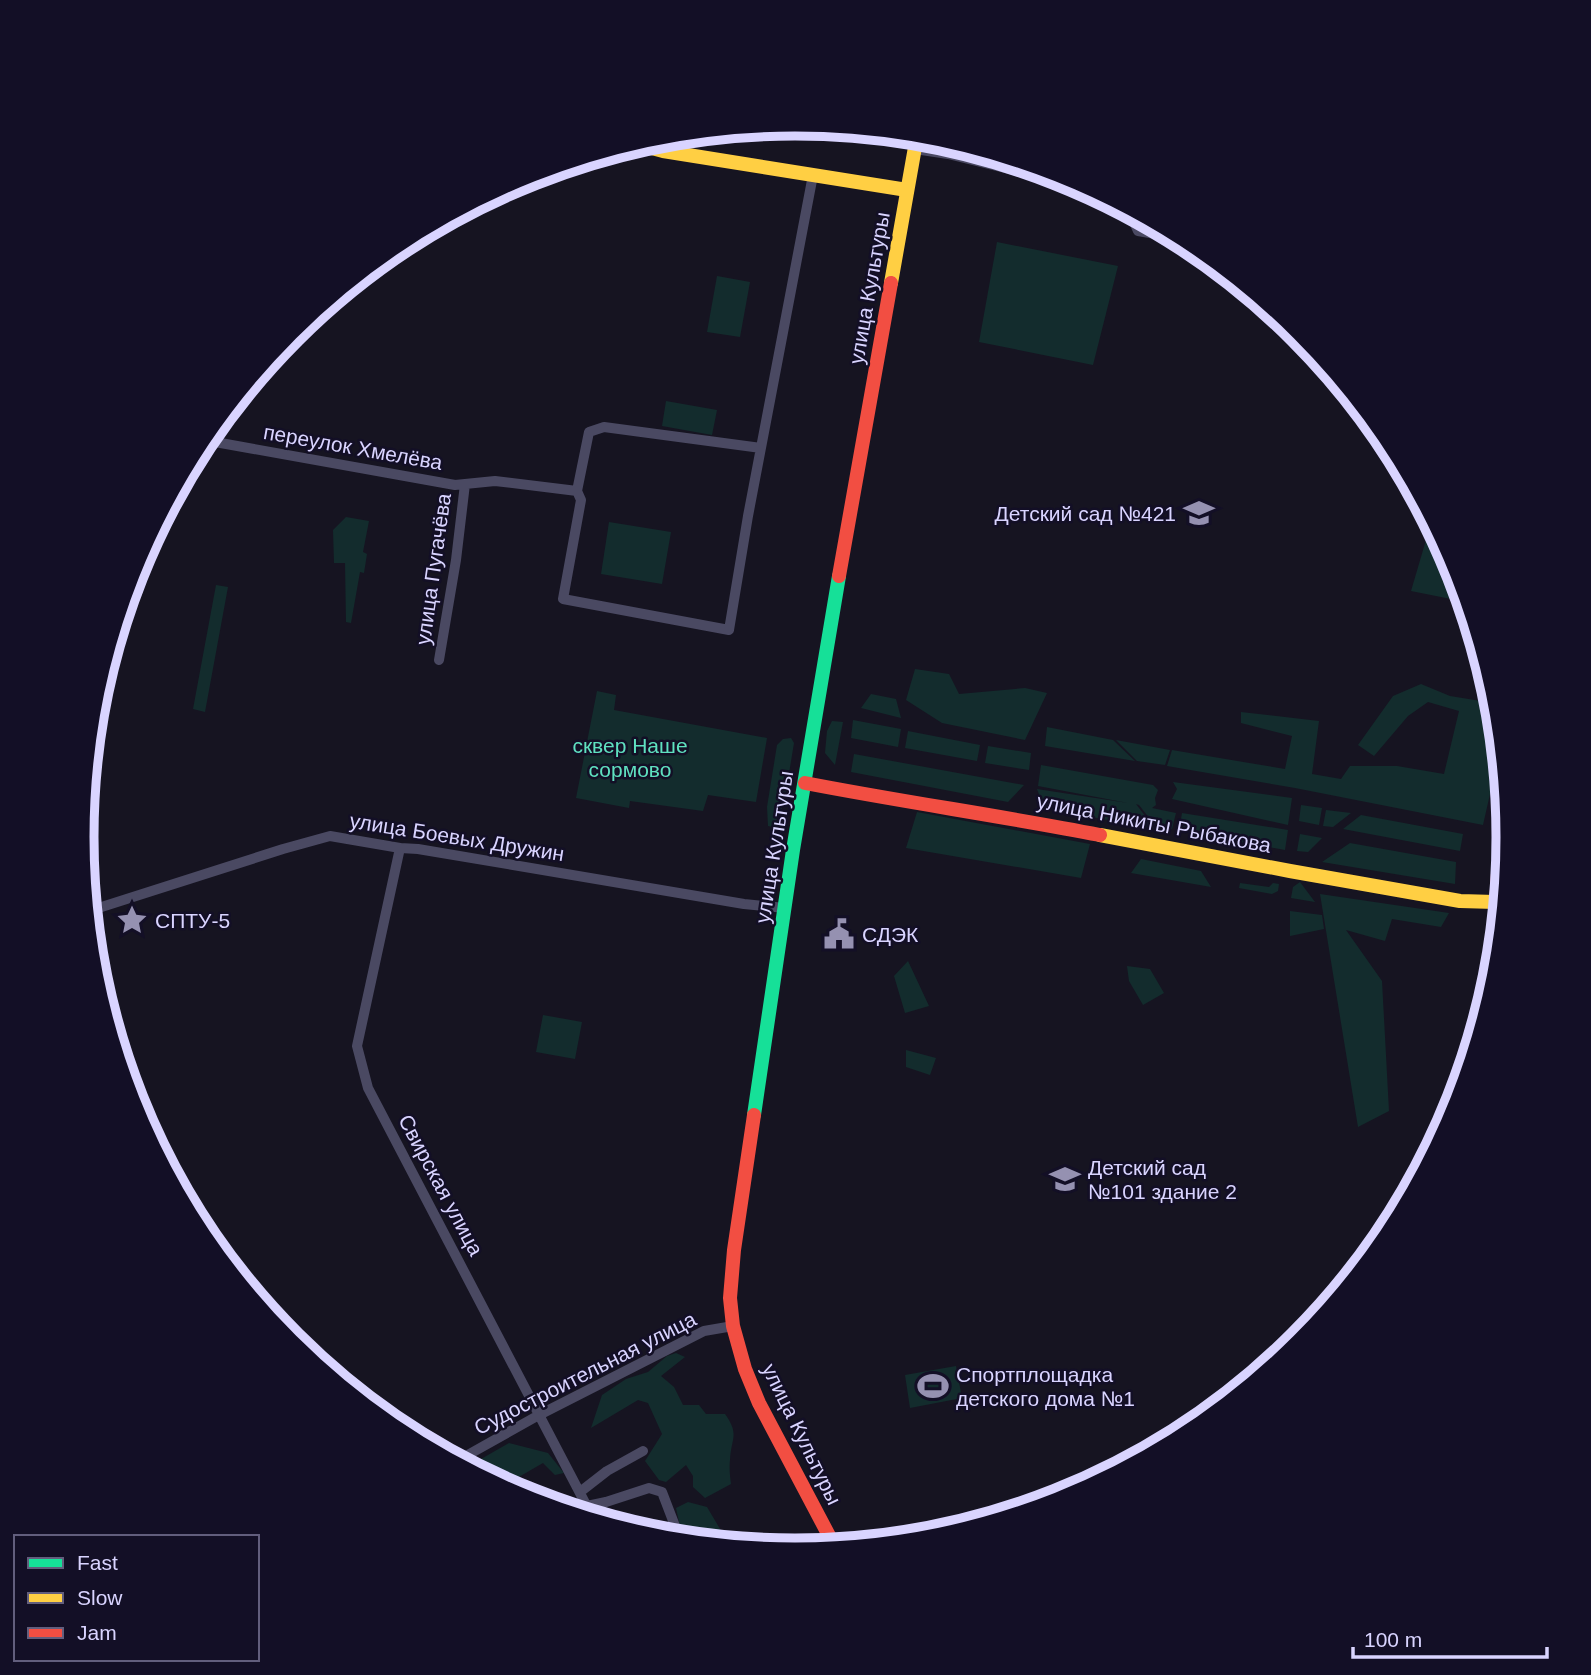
<svg xmlns="http://www.w3.org/2000/svg" width="1591" height="1675" viewBox="0 0 1591 1675" font-family="Helvetica,sans-serif">
	<style>
		.green { fill: #132c2d }
		.lines { fill: none; stroke-linecap: round; stroke-linejoin: round }
		.street { stroke: #4a4962; stroke-width: 10 }
		.fast { stroke: #16e098; stroke-width: 14 }
		.slow { stroke: #ffcf43; stroke-width: 14 }
		.jam { stroke: #f24e42; stroke-width: 14 }
		.labels { text-anchor: middle; dominant-baseline: central; stroke-width: 5; stroke-linejoin: round; paint-order: stroke }
		.street-label { font-size: 21px; fill: #d9d4ff; stroke: #130f26 }
		.poi-label { font-size: 21px; fill: #d9d4ff; stroke: #130f26; text-anchor: start }
		.park-label { font-size: 21px; fill: #5fe0c0; stroke: #130f26 }
		.rim { fill: none; stroke: #d9d4ff; stroke-width: 9 }
	</style>
	<rect width="100%" height="100%" fill="#161421"/>
	<path class="green" d="M997,242L1118,266L1093,365L979,342Z
		M717,276L750,282L740,337L707,332Z
		M666,401L717,410L712,435L662,426Z
		M346,517L369,521L363,552L367,554L364,573L360,572L351,623L346,622L345,563H334L333,530Z
		M609,522L671,532L662,584L601,574Z
		M1438,534L1455,565L1466,602L1411,591L1426,540Z
		M216,585L228,587L205,712L193,709Z
		M915,669L949,674L959,694L1025,688L1047,693L1025,740L942,723L906,700Z
		M1421,684L1450,696L1487,702L1492,688L1495,699L1500,750L1483,825L1295,788L1167,766L1172,750L1285,769L1292,736L1241,723V712L1319,721L1312,774L1341,779L1350,766H1397L1444,774L1459,711L1428,702L1408,716L1374,756L1358,745L1393,696Z
		M597,691L616,695L614,710L767,738L756,802L708,795L703,811L630,801L629,808L576,798Z
		M871,694L896,699L901,718L861,708Z
		M853,720L901,729L898,747L851,738Z
		M832,721L843,722L835,765L825,753L827,731Z
		M1047,727L1113,740L1135,761L1045,746Z
		M908,731L980,745L977,761L905,748Z
		M791,738L794,743L784,804L773,827L768,826L767,807L777,745L783,739Z
		M1116,740L1170,750L1165,765L1137,761Z
		M988,746L1031,753L1029,770L985,763Z
		M854,754L1024,785L1008,802L851,772Z
		M1041,765L1153,785L1158,790L1155,798L1156,805L1152,808L1176,813L1172,829L1157,828L1139,805L1136,804L1155,829L1044,808L1037,789L1128,803L1038,786Z
		M1173,782L1292,798L1288,825L1172,799L1177,789Z
		M1301,805L1322,808L1319,825L1299,821Z
		M1326,810L1351,813L1333,827L1323,826Z
		M917,812L1090,844L1081,878L906,848Z
		M1182,813L1288,830L1285,850L1179,831Z
		M1361,815L1463,834L1460,851L1343,829Z
		M1300,834L1322,838L1308,852L1297,851Z
		M1350,843L1456,862L1455,884L1322,862Z
		M1141,859L1201,871L1211,887L1131,873Z
		M1300,882L1315,902L1291,898L1293,887Z
		M1240,883L1269,887L1273,883L1279,884L1278,891L1272,894L1239,888Z
		M1320,894L1449,913L1441,927L1392,919L1385,941L1346,930L1382,981L1389,1111L1358,1127Z
		M1290,911L1322,915L1324,929L1290,936Z
		M908,961L929,1006L905,1013L894,976Z
		M1127,966L1150,969L1164,993L1143,1005L1129,981Z
		M543,1015L582,1022L575,1059L536,1052Z
		M906,1050L936,1058L930,1075L906,1067Z
		M676,1353L685,1357L661,1376L674,1387L683,1405H699L706,1414H725C740,1435 731,1438 730,1460C729,1468 730,1476 731,1484L705,1498L693,1487V1476L686,1465L666,1482L659,1480L645,1461L662,1434L648,1403L638,1400L591,1428L602,1395L626,1379L648,1372L667,1356Z
		M956,1366L962,1398L910,1408L905,1375Z
		M509,1443L548,1453L564,1473L555,1475L543,1463L503,1486L467,1467Z
		M688,1502L707,1507L729,1544L683,1540L676,1508Z"/>
	<g class="lines">
		<path class="street" d="M915,149L948,154L1083,187
			M1129,211L1138,231L1179,238
			M204,440L455,485L495,481L577,491L581,500L563,599L729,630L748,516L813,175
			M577,491L589,432L604,427L761,448
			M439,660L456,560L465,484
			M400,848L357,1046L368,1088L593,1518
			M89,911L283,849L330,836L400,848L418,849L744,904L785,908
			M94,961L121,1060
			M457,1461L539,1415L704,1331L733,1326
			M580,1492L607,1471L643,1451
			M578,1513L587,1506L606,1502L649,1488L662,1492L680,1539"/>
		<path class="fast" d="M754,1115L793,850L839,576"/>
		<path class="slow" d="M637,144L663,151L907,190
			M891,283L917,136
			M1100,835L1290,871L1460,901L1495,902"/>
		<path class="jam" d="M839,576L891,283
			M805,783C903,802 1002,816 1100,835
			M1496,964C1494,913 1497,863 1506,812
			M754,1115L734,1250L730,1298L733,1326L745,1369L759,1403L835,1547"/>
	</g>
	<defs>
		<g id="school-bare" transform="scale(2.415)"><path d="M0-5L7-2L0 1L-7-2ZM-4 1L0 2.5L4 1V4Q0 6-4 4Z" fill="#9591b1" stroke="#130f26" stroke-width="2.5" paint-order="stroke"/></g>
		<g id="sight-bare" transform="scale(2.415)"><path d="M0-6L1.8-2.2L6-1.7L2.9 1.2L3.7 5.4L0 3.3L-3.7 5.4L-2.9 1.2L-6-1.7L-1.8-2.2Z" fill="#9591b1" stroke="#130f26" stroke-width="2.5" paint-order="stroke"/></g>
		<g id="civic-bare" transform="scale(2.415)"><path d="M-.6-6.5H3V-4.5H.6V-3L4-1V1h2V6H-6V1h2V-1L-.6-3ZM-1.2 2.5V6h2.4V2.5Z" fill="#9591b1" stroke="#130f26" stroke-width="2.5" paint-order="stroke"/></g>
		<g id="stadium-bare" transform="scale(2.415)"><path d="M0-5a6.5 5 0 1 0 0 10a6.5 5 0 1 0 0-10ZM-3.5-1.8h7v3.6h-7Z" fill="#9591b1" stroke="#130f26" stroke-width="2.5" paint-order="stroke"/></g>
	</defs>
	<g fill-rule="evenodd">
		<use href="#school-bare" x="1199" y="513"/>
		<use href="#sight-bare" x="132" y="920"/>
		<use href="#civic-bare" x="839" y="934"/>
		<use href="#school-bare" x="1065" y="1179"/>
		<use href="#stadium-bare" x="933" y="1386"/>
	</g>
	<g class="labels">
		<g class="street-label">
			<text transform="translate(869 288) rotate(-80)">улица Культуры</text>
			<text transform="translate(353 447) rotate(10)">переулок Хмелёва</text>
			<text transform="translate(433 569) rotate(-82)">улица Пугачёва</text>
			<text transform="translate(1154 823) rotate(11)">улица Никиты Рыбакова</text>
			<text transform="translate(457 837) rotate(9)">улица Боевых Дружин</text>
			<text transform="translate(774 847) rotate(-81)">улица Культуры</text>
			<text transform="translate(441 1185) rotate(62)">Свирская улица</text>
			<text transform="translate(585 1373) rotate(-27)">Судостроительная улица</text>
			<text transform="translate(802 1434) rotate(64)">улица Культуры</text>
		</g>
		<g class="poi-label">
			<text x="1176" y="513" text-anchor="end">Детский сад №421</text>
			<text x="155" y="920">СПТУ-5</text>
			<text x="862" y="934">СДЭК</text>
			<text x="1088" y="1167">Детский сад<tspan x="1088" dy="24">№101 здание 2</tspan></text>
			<text x="956" y="1374">Спортплощадка<tspan x="956" dy="24">детского дома №1</tspan></text>
		</g>
		<g class="park-label">
			<text x="630" y="745">сквер Наше<tspan x="630" dy="24">сормово</tspan></text>
		</g>
	</g>
	<path d="M0 0H1591V1675H0ZM94 837a701 701 0 1 1 1402 0a701 701 0 1 1-1402 0Z" fill="#130f26" fill-rule="evenodd"/>
	<path class="rim" d="M94 837a701 701 0 1 1 1402 0a701 701 0 1 1-1402 0Z"/>
	<rect x="14" y="1535" width="245" height="126" fill="#130f26" stroke="#625e7d" stroke-width="2"/>
	<rect x="28" y="1558" width="35" height="10" fill="#16e098" stroke="#625e7d" stroke-width="2"/>
	<text x="77" y="1570" font-size="21" fill="#d9d4ff">Fast</text>
	<rect x="28" y="1593" width="35" height="10" fill="#ffcf43" stroke="#625e7d" stroke-width="2"/>
	<text x="77" y="1605" font-size="21" fill="#d9d4ff">Slow</text>
	<rect x="28" y="1628" width="35" height="10" fill="#f24e42" stroke="#625e7d" stroke-width="2"/>
	<text x="77" y="1640" font-size="21" fill="#d9d4ff">Jam</text>
	<path d="M1353 1647v10h194v-10" fill="none" stroke="#d9d4ff" stroke-width="3.5"/>
	<text x="1364" y="1647" font-size="21" fill="#d9d4ff" stroke="#130f26" stroke-width="5" paint-order="stroke">100 m</text>
</svg>
